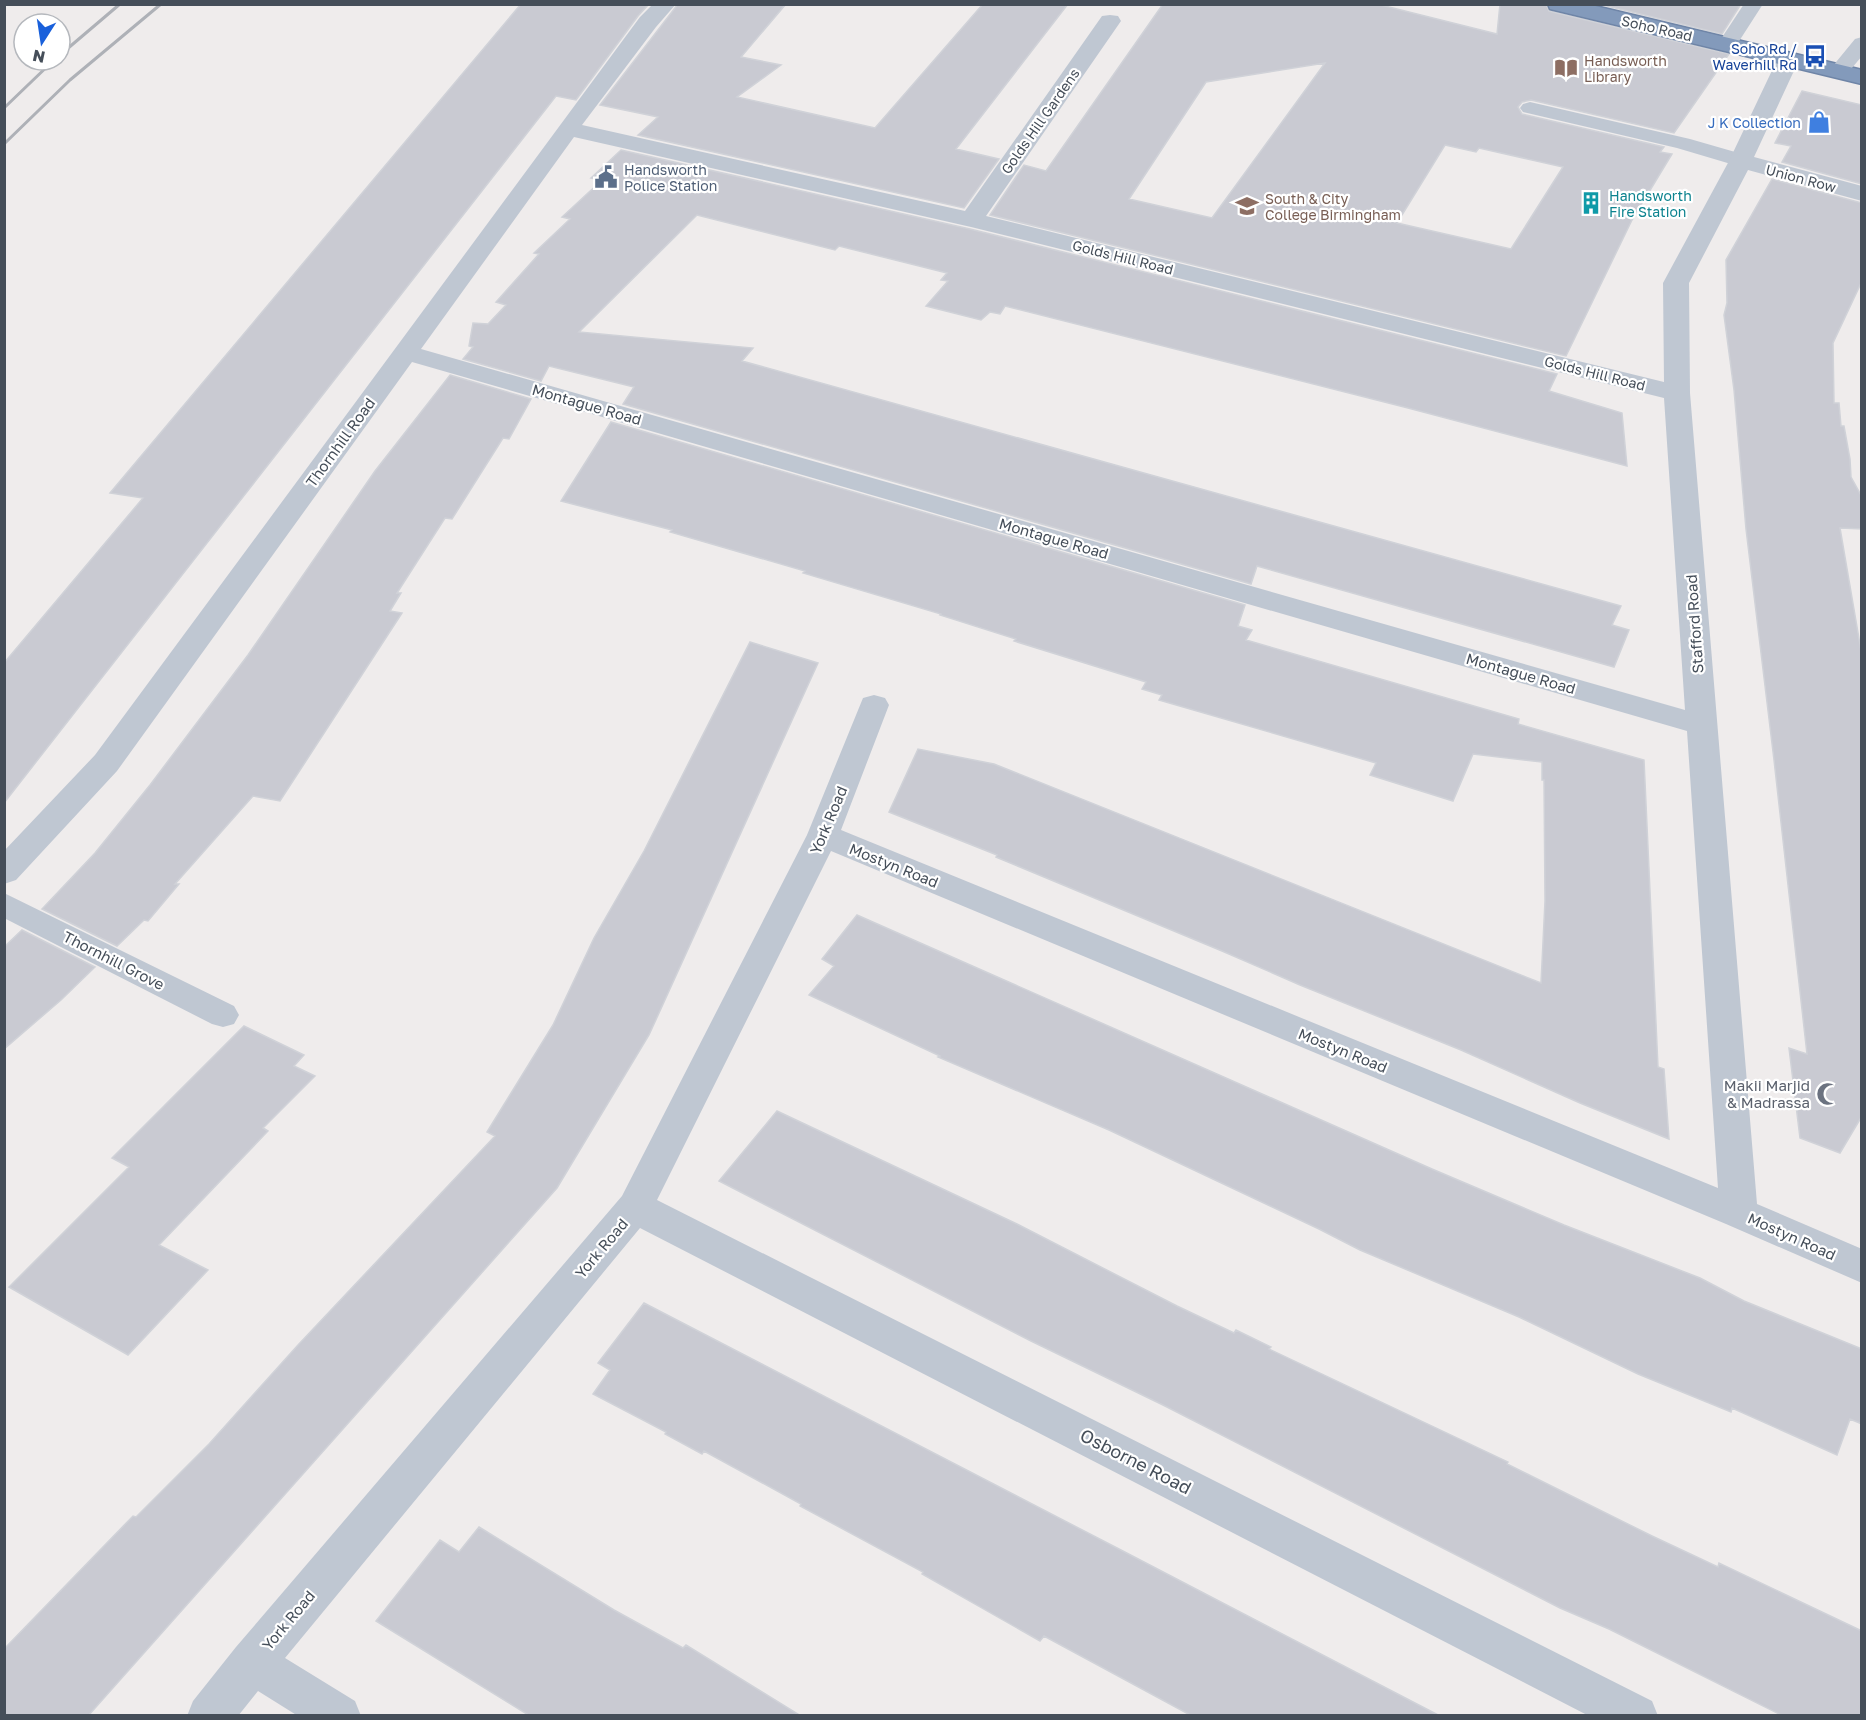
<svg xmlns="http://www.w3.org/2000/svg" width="1866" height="1720" viewBox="0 0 1866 1720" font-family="'Golos Text',sans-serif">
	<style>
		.building { fill: #c9cad2; stroke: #d0d2d8; stroke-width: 1.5; fill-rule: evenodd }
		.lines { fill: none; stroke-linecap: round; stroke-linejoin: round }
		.highway-casing { stroke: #6f85a7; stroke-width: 3 }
		.lane { fill: #bfc7d2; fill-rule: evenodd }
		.street { fill: #bfc7d2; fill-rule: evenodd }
		.highway { fill: #839abb; fill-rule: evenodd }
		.rail { stroke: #aeb1b7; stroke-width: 3 }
		.labels { text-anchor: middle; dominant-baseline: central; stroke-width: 4.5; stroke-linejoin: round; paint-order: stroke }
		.far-street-label { font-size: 14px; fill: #454e59; stroke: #fff }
		.far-transit-label { font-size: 14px; fill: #164399; stroke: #fff; text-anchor: end }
		.far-education-label { font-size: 14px; fill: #785e54; stroke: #fff; text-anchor: start }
		.far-shop-label { font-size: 14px; fill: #366cbe; stroke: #fff; text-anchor: end }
		.far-service-label { font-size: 14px; fill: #4e5e75; stroke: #fff; text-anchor: start }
		.far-culture-label { font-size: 14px; fill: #0d838f; stroke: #fff; text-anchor: start }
		.street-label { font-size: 15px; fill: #454e59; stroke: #fff }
		.worship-label { font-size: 15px; fill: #5b616d; stroke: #fff; text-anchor: end }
		.near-street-label { font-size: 18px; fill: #454e59; stroke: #fff }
	</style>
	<rect width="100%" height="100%" fill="#efecec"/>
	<path class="building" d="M521,4H649L638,16L576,100L556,96L4,803V663L143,498L110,493Z
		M678,4H786L741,57L781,65L737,97L875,128L983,4H1068L956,149L999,159L964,208L638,135L658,117L600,105Z
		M1163,4H1377L1497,34L1500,4H1546L1549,11L1729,54L1674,133L1531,100L1522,102L1518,107L1522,114L1664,147L1660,152L1672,154L1632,220L1566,356L990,215L1024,165L1046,171ZM1325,63L1212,218L1129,199L1206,82ZM1445,145L1476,152L1479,148L1563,167L1511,249L1397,223Z
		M1599,4H1741L1722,34Z
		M1802,91L1862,105V184L1782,162L1791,146L1775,143Z
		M621,150L970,229L1557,374L1549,391L1622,413L1627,466L1408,408L1005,306L1000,314L990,312L981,320L926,306L948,281L941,280L947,273L839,246L835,250L697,215L579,332L753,348L742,361L1621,606L1612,625L1629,630L1614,667L1257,566L1251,584L623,404L634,387L549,366L541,381L463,359L473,347L469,346L473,323L488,324L506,305L496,302L539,254L534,253L570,219L562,217L602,180L591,178Z
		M1772,179L1862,203V281L1833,343L1834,403H1839L1841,426H1844L1850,459L1851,477L1862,497V529L1840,528L1862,656V1116L1840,1153L1800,1138L1789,1048L1807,1054L1774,760L1746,529L1734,390L1724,315L1727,303L1726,260Z
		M450,375L531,399L509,439L503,438L452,519L445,518L397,593H401L390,611L402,613L280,801L253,796L175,884H179L148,921L144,920L117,946L42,909L95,853L150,785L248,655L375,471Z
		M611,422L1245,605L1238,626L1252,630L1246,640L1519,719L1518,724L1644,760L1658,1067L1664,1069L1669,1139L1580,1103L1461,1050L1300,985L1222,951L996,857L997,855L889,812L918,749L994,764L1541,983L1545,901L1544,780H1542V762L1473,754L1453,801L1370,775L1376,763L1159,700L1162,695L1142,689L1146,682L1014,641L1016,639L940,615L941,614L803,573L805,571L670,532L672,530L561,501Z
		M750,642L818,663L649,1035L557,1188L88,1716H4V1649L133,1516L136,1517L209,1444L298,1345L495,1136L487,1132L553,1025L594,938L644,851Z
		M857,915L1432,1169L1564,1225L1700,1278L1744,1301L1862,1349V1424L1850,1419L1837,1455L1732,1408L1731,1412L1638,1374L1519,1317L1360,1250L1319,1229L1109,1130L938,1057L940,1056L809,995L834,966L822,959Z
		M22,930L95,967L61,1000L4,1049V947Z
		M244,1026L304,1055L294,1066L315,1076L263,1128L268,1131L159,1245L208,1270L128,1355L9,1287L129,1167L112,1158Z
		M777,1111L1017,1224L1177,1306L1234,1333L1236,1330L1271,1347L1269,1349L1508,1462L1507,1464L1652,1536L1718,1567L1719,1563L1862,1631V1716H1783L1609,1629L1560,1608L1163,1405L1031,1341L719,1181Z
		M644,1303L1119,1549L1440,1716H1192L1044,1636L1040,1641L922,1574L923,1572L800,1506L801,1504L704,1451L702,1454L665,1434L666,1432L593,1394L610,1370L598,1363Z
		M479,1527L614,1610L683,1648L686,1645L801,1716H530L376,1621L440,1540L459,1552Z"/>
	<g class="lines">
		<g class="highway-casing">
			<path id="highway" d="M1548,4H1587L1862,70V84L1550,9Z"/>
		</g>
		<path class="lane" d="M1744,4H1763L1734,49H1720L1717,45Z
			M1862,37V56L1846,75H1832L1829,71L1832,67L1855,39Z
			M1530,102L1690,139L1749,156L1752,161L1749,166L1741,167L1677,148L1523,112L1520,108L1523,104Z
			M4,893L234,1006L239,1015L234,1024L223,1027L212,1024L4,918Z"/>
		<path class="street" d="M653,4H676L656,27L582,125L965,211L1102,16L1110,15L1118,16L1121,21L986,216L1664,382L1663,283L1729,161L1777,60L1780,55L1788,53L1796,55L1799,60L1754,157L1862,186V201L1748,170L1689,283L1690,393L1757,1204L1862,1249V1283L1726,1224L831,851L657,1200L1652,1701L1658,1716H1589L640,1228L285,1658L355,1701L361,1716H298L258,1691L238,1716H187L193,1701L236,1647L622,1196L807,835L863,698L874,695L885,698L889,705L841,830L1718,1188L1687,731L412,362L117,771L16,880L4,884V851L95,755L640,17ZM574,137L971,227L1664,398L1685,710L421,349Z"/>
		<use href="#highway" class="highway"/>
		<path class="rail" d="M60,55L120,4
			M4,108L54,60
			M4,144L70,80L161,4"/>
	</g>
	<defs>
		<g id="bus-bare" transform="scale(1.8)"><path d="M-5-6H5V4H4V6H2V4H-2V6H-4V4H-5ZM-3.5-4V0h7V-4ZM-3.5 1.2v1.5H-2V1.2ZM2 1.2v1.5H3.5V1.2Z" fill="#1a4fb4" stroke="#fff" stroke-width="2.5" paint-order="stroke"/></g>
		<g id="library-bare" transform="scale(1.8)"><path d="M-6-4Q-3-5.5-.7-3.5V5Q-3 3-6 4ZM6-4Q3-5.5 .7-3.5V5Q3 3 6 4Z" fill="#8d6e63" stroke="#fff" stroke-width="2.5" paint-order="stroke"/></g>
		<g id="shop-bare" transform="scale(1.8)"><path d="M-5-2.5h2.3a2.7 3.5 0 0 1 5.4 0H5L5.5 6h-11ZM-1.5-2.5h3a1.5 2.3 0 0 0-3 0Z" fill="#3f7fe0" stroke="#fff" stroke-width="2.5" paint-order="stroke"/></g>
		<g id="civic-bare" transform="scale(1.8)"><path d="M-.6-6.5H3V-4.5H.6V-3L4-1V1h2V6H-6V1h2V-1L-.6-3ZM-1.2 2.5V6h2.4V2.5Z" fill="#5c6f8a" stroke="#fff" stroke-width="2.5" paint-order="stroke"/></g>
		<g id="building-bare" transform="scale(1.8)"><path d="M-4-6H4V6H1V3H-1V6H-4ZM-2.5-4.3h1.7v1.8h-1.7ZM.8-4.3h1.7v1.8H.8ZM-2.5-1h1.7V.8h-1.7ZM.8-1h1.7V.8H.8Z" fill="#0f9aa8" stroke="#fff" stroke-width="2.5" paint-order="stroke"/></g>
		<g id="university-bare" transform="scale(1.8)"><path d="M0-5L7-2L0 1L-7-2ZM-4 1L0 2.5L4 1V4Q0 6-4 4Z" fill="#8d6e63" stroke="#fff" stroke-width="2.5" paint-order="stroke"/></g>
		<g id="mosque-bare" transform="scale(1.8)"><path d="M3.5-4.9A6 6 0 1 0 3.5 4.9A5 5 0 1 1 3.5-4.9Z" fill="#6b7280" stroke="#fff" stroke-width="2.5" paint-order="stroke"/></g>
	</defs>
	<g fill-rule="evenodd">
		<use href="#bus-bare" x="1815" y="56"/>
		<use href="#library-bare" x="1566" y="68"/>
		<use href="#shop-bare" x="1819" y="122"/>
		<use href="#civic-bare" x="606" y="177"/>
		<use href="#building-bare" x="1591" y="203"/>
		<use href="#university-bare" x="1247" y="206"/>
		<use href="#mosque-bare" x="1828" y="1094"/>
	</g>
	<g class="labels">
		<g class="far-street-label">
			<text transform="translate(1657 28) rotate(13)">Soho Road</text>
			<text transform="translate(1040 121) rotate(-55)">Golds Hill Gardens</text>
			<text transform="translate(1801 178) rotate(15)">Union Row</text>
			<text transform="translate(1123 257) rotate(14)">Golds Hill Road</text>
			<text transform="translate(1595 373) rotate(14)">Golds Hill Road</text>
		</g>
		<g class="far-transit-label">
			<text x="1797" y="48">Soho Rd /<tspan x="1797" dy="16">Waverhill Rd</tspan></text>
		</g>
		<g class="far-education-label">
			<text x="1584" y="60">Handsworth<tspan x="1584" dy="16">Library</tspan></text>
			<text x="1265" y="198">South &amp; City<tspan x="1265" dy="16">College Birmingham</tspan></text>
		</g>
		<g class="far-shop-label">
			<text x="1801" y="122">J K Collection</text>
		</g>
		<g class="far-service-label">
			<text x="624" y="169">Handsworth<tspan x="624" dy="16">Police Station</tspan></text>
		</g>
		<g class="far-culture-label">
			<text x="1609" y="195">Handsworth<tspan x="1609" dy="16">Fire Station</tspan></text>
		</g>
		<g class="street-label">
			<text transform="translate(587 404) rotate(16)">Montague Road</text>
			<text transform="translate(340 442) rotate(-54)">Thornhill Road</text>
			<text transform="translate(1054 538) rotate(16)">Montague Road</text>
			<text transform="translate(1694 624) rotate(-94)">Stafford Road</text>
			<text transform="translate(1521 673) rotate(16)">Montague Road</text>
			<text transform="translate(828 820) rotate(-67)">York Road</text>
			<text transform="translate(894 865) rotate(22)">Mostyn Road</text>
			<text transform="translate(114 960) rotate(27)">Thornhill Grove</text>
			<text transform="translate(1343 1050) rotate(22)">Mostyn Road</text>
			<text transform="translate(1792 1236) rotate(24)">Mostyn Road</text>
			<text transform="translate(601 1248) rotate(-50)">York Road</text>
			<text transform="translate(288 1620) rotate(-50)">York Road</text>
		</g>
		<g class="worship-label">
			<text x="1810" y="1085">Makii Marjid<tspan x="1810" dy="17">&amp; Madrassa</tspan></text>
		</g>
		<g class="near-street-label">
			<text transform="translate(1136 1461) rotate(27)">Osborne Road</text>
		</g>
	</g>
	<rect width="1866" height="1720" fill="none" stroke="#454e59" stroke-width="12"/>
	<g transform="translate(42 42) rotate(192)"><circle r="28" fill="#ffffff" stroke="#b5b8bd" stroke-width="1.5"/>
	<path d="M0-4.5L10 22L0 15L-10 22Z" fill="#1960db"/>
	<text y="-9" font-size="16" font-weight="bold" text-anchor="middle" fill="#454e59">N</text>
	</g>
</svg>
